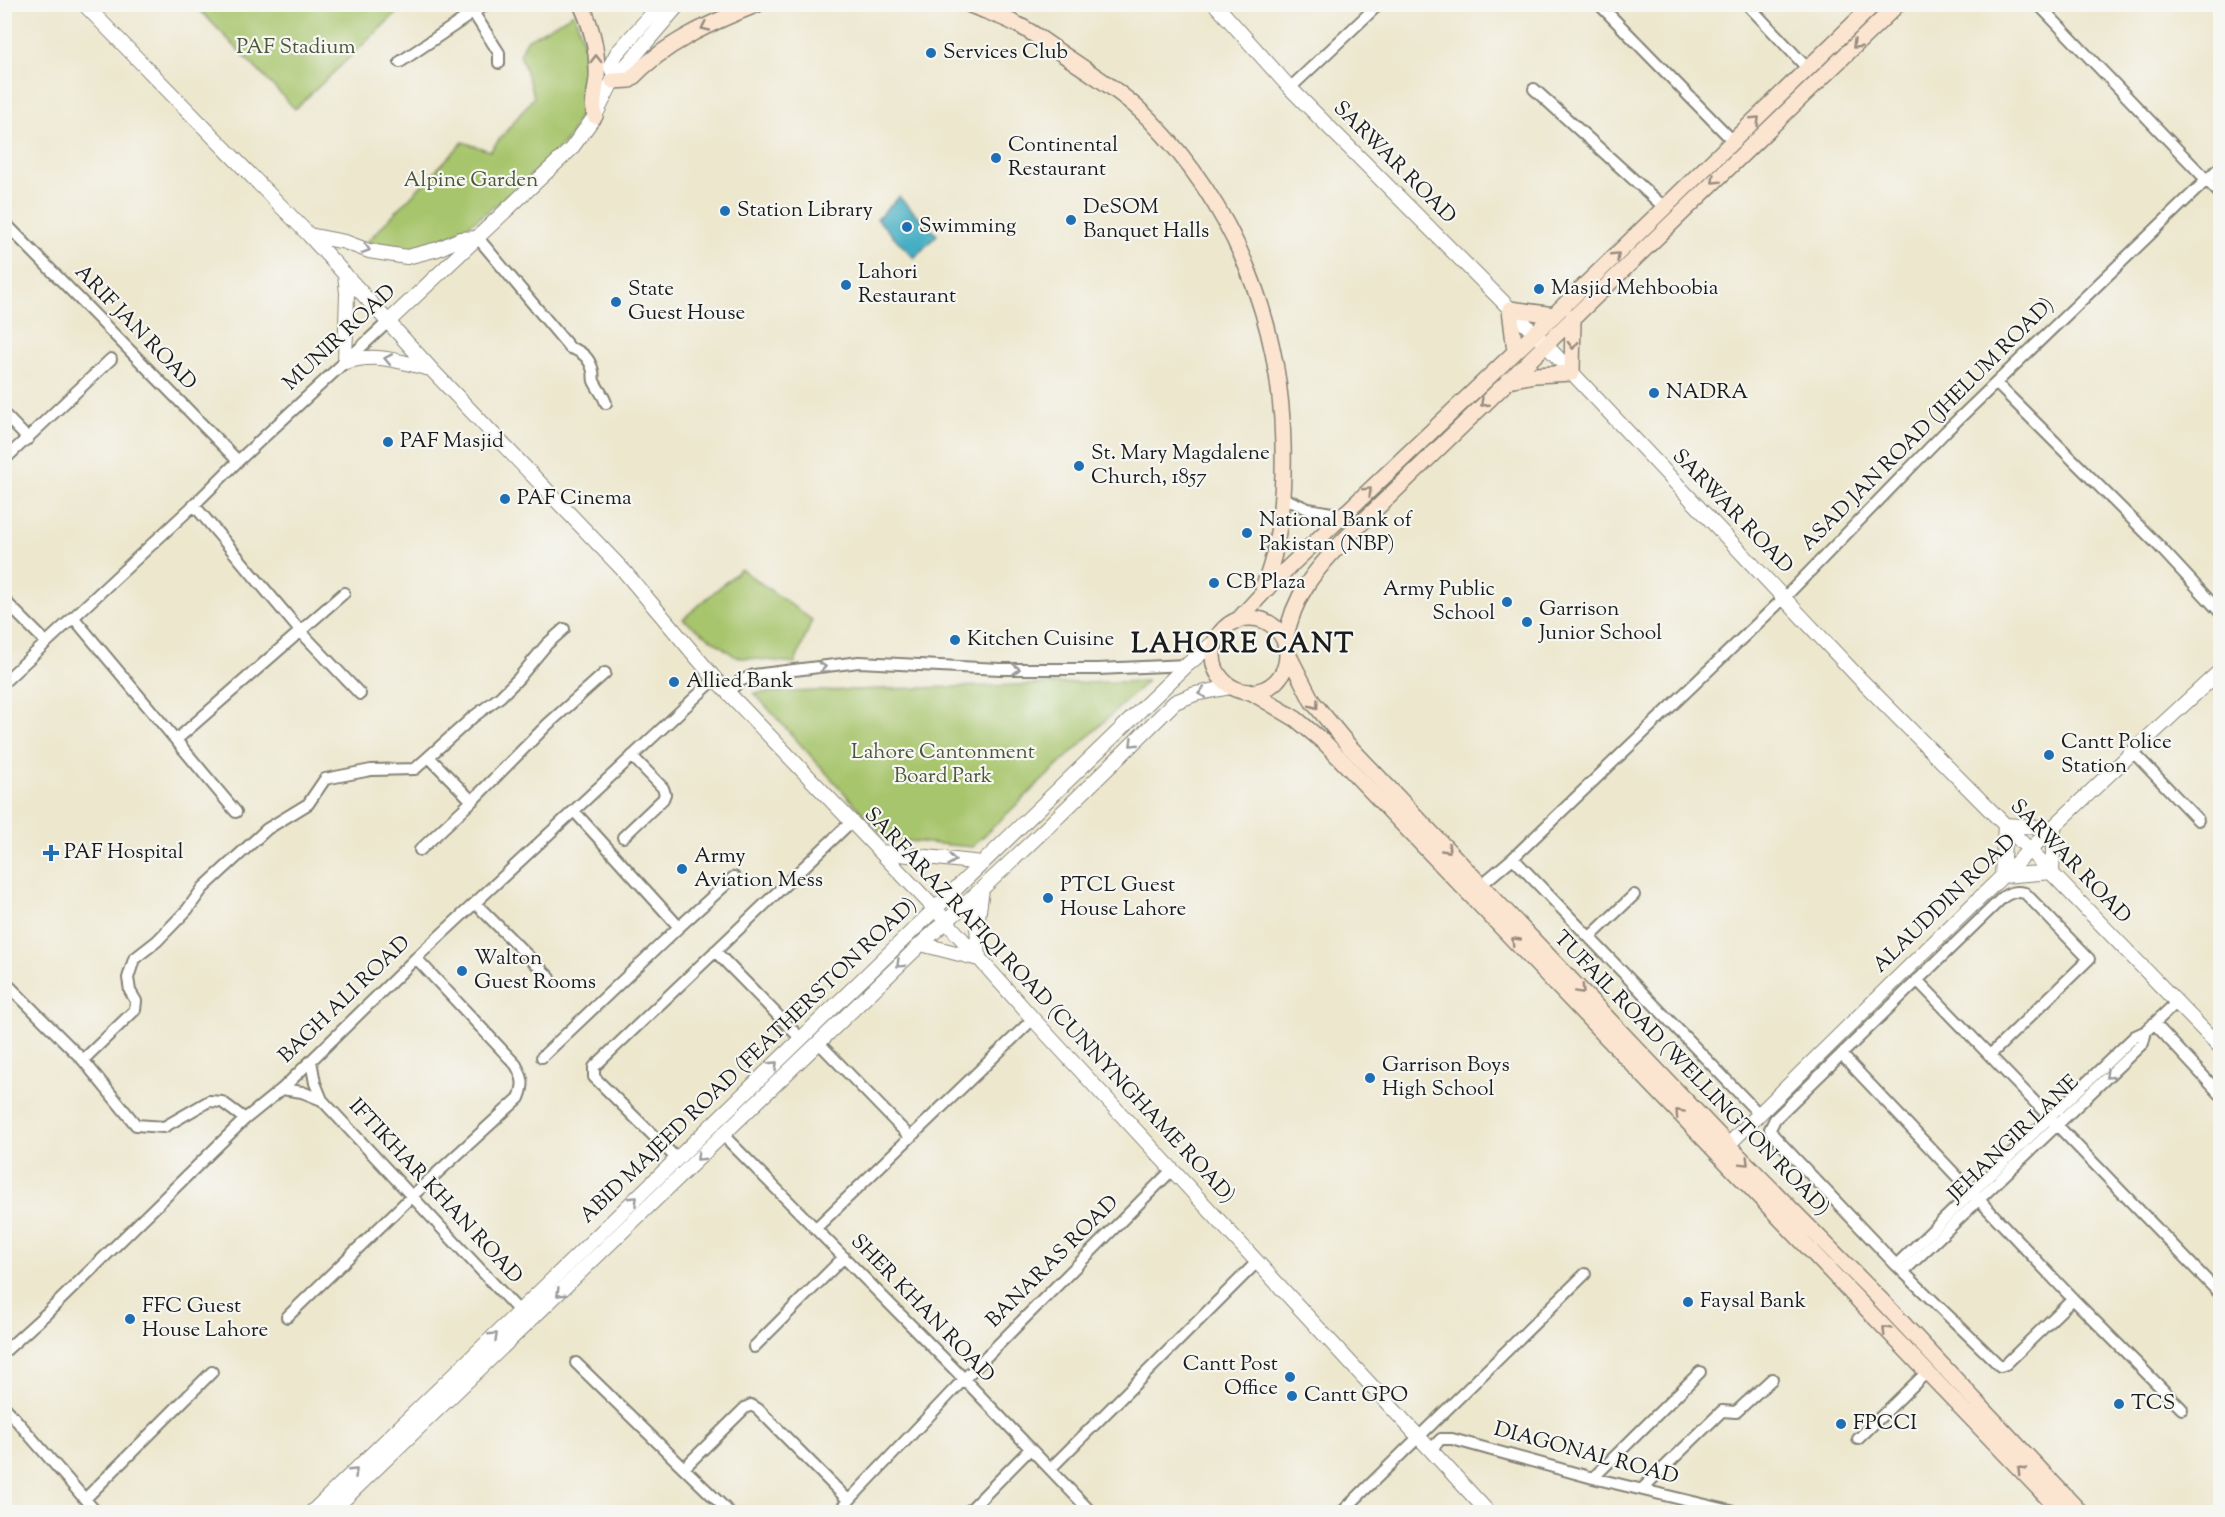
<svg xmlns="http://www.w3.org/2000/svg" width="2225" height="1517" viewBox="0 0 2225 1517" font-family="'Sorts Mill Goudy',serif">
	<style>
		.green { fill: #a7c56c; stroke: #627044; stroke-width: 1.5 }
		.water { fill: #44aec3; stroke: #306570; stroke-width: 1.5 }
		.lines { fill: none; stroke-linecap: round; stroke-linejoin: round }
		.minor-casing { stroke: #848275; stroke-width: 14 }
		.tertiary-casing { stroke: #848275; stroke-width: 16 }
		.secondary-casing { stroke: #848275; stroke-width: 18 }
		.minor { stroke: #fff; stroke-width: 10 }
		.tertiary { stroke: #fff; stroke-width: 14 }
		.secondary { stroke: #fce5d0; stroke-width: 15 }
		.oneway { stroke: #978b7f }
		.oneway2 { stroke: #999 }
		.poi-dot { fill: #1f6fb2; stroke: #f6f6f2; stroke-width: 2 }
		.labels { text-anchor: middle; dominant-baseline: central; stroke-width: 4.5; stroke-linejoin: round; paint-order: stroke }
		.park-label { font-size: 21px; fill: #4d5738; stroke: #f6f6f2 }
		.poi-label { font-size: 21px; fill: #1c1c1c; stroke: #f6f6f2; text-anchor: start }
		.street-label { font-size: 21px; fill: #1c1c1c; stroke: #f6f6f2 }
		.district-label { font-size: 27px; font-weight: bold; letter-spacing: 1.5px; fill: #1c1c1c; stroke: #f6f6f2 }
	</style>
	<rect width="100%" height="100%" fill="#f6f6f2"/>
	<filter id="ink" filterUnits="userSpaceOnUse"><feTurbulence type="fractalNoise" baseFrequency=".0167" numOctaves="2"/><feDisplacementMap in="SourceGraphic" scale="12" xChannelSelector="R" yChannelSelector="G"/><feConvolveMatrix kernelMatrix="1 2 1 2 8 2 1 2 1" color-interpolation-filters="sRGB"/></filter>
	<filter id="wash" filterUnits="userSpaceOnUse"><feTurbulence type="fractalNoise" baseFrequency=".008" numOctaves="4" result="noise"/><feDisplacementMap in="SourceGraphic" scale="24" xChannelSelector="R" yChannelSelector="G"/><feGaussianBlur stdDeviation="1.35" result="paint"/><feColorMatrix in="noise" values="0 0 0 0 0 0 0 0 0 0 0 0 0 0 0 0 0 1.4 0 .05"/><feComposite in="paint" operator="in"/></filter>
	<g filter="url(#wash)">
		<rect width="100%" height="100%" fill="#ede7ce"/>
		<path class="green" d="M195,5H405L295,109Z
			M574,13C584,41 595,72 585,103C581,113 575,126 570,136C565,143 557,150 551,156C523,184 455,244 417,250C400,253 383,247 367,242L463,142L490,151L534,97L520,54L527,40Z
			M741,569L812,620L795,663L736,657L683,619Z
			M1147,681L972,847L886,839L754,693Z"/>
		<path class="water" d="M899,197L937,235L914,258L877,219Z"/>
	</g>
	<g filter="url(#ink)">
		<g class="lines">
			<g class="minor-casing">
				<path id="minor" d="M1599,4L1733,141
					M1747,4L1808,69
					M2038,4L2220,194
					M473,12L499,53V63
					M400,62L486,4
					M1290,88L1379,4
					M1534,89L1665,208
					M4,222L238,461
					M478,238L570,348C582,351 590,359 593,371C594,374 593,378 594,381C597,388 603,394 606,403
					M1996,383L2158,545L2220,612
					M4,414L28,439
					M4,460L111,359
					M1281,497L1308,509L1343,515
					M194,505L301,632L360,694
					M4,600L46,642
					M73,617L236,812
					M4,682L194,505L238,461L389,321
					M728,692L740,681L754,675L859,662L1000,669H1098L1187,665
					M176,740L344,593
					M2133,752L2198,820
					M429,757L472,801L548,724L605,673
					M623,837L663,799L665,794L663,788L632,756
					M420,850L472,801
					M1513,858L1759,1114
					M1481,885L1513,858L1785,597L1945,432L2220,167
					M475,903L550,978
					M679,927L734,877
					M1590,937L1634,895
					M715,951L801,1039
					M1917,980L2220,1294
					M4,981L83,1060L136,1125L164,1127L209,1101L222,1102L245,1119
					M2154,1023L2220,1094
					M819,1043L910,1137
					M1842,1055L2073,1299L2182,1409
					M1990,1055L2089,959L2025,893C2015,891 2010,892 2002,898L1775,1119L1770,1129L1773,1135L1896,1265L2000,1366L2006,1364L2073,1299
					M542,1057L679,927L574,811
					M83,1060L135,1010L136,1001L130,991L128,978L134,959L157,941L187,910L203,888L267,829L308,804L325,779L371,770L415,769L473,717L500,697L518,679L547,644L564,629
					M311,1061L315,1083L322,1100L519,1311
					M282,1089L302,1092L322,1100
					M723,1135L964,1379L1091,1512
					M677,1159L594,1077V1067L851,822
					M816,1228L1033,1019
					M1896,1265L2135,1036L2146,1031L2176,1003
					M1903,1272L2143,1043L2146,1031
					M287,1317L412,1196L519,1098C525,1084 523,1078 516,1065L416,958
					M754,1347L844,1257
					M4,1352L46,1314L245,1119L282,1089L416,958L715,679
					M576,1363L729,1512
					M4,1406L96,1512
					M1858,1439L1927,1372
					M1431,1449L1441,1439H1452L1593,1478L1735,1512
					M684,1468L745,1408L751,1405L758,1409L849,1501
					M1050,1469L1257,1262
					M1593,1478L1700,1372
					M1642,1489L1722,1411L1736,1412L1772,1379
					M85,1499L212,1372
					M838,1512L964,1379L1172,1170
					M968,1512L1029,1450
					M1342,1512L1585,1274"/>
			</g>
			<g class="tertiary-casing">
				<path id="tertiary" d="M84,4L309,235L431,369L624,571L715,679L936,910L1033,1019L1488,1512
					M1215,4L1290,88L1545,344L1861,680L2005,825L2220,1047
					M615,76L610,66L617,53L661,4
					M309,235L345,242L369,251L407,257L438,249L460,239L478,238
					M345,274L347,293L345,362C379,352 399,362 431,369
					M389,321L571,149L595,116L615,76L625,67L679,4
					M2005,825L2054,828L2052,872L2002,876Z
					M881,852L982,863
					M921,944L979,959L977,925L982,889
					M1728,1145C1890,985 2052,825 2220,671
					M312,1512L1187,665L1217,640
					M331,1512L921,944C1009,866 1092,784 1175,702L1195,694L1231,687"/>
			</g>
			<g class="secondary-casing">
				<path id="secondary" d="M581,4C593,29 598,52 597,78C596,92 591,102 595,116
					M968,4C984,11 1002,16 1018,25C1035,33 1051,47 1067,57C1096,77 1126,95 1150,120C1235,207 1281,323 1283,444C1284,486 1281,548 1263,587
					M613,81L630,80C664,43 712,22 758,4
					M1515,351L1510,309L1554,315
					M1508,380L1535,375L1572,373L1573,317
					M1213 655a37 37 0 1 1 74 0a37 37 0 1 1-74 0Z
					M1237,621L1273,582L1554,315L1874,4
					M1285,641C1294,594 1315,570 1347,537L1898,4
					M1288,654L1312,701L1349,746L1728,1145L1879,1298L2080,1512
					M1251,692L1296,719L1326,744L2061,1512"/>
			</g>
			<use href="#minor" class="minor"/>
			<use href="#tertiary" class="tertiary"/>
			<use href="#secondary" class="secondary"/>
		</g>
		<defs><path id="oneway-chevron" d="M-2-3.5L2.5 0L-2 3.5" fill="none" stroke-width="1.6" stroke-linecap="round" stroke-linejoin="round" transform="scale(1.5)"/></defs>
		<g class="oneway">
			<use href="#oneway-chevron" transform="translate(705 27) rotate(155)"/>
			<use href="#oneway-chevron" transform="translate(1856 45) rotate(136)"/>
			<use href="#oneway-chevron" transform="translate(596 59) rotate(-91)"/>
			<use href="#oneway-chevron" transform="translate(1756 120) rotate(-44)"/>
			<use href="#oneway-chevron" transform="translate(1715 180) rotate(136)"/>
			<use href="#oneway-chevron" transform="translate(1616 256) rotate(-44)"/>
			<use href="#oneway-chevron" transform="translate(1573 345) rotate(91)"/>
			<use href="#oneway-chevron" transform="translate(1484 403) rotate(136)"/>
			<use href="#oneway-chevron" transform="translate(1368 491) rotate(-44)"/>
			<use href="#oneway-chevron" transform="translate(1315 705) rotate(53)"/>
			<use href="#oneway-chevron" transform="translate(1447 849) rotate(46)"/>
			<use href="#oneway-chevron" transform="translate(1515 941) rotate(-134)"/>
			<use href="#oneway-chevron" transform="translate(1581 990) rotate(46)"/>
			<use href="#oneway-chevron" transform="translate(1679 1113) rotate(-133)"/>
			<use href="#oneway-chevron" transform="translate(1745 1162) rotate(45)"/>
			<use href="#oneway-chevron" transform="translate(1886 1330) rotate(-134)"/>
			<use href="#oneway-chevron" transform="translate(2021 1470) rotate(-134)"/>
		</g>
		<g class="oneway2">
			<use href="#oneway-chevron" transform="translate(366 249) rotate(16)"/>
			<use href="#oneway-chevron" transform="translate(388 359) rotate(-169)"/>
			<use href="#oneway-chevron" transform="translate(822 667) rotate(-7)"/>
			<use href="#oneway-chevron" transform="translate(1016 669)"/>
			<use href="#oneway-chevron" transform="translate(1202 693) rotate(169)"/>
			<use href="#oneway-chevron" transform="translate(1133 743) rotate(136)"/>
			<use href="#oneway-chevron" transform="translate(952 860) rotate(7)"/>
			<use href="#oneway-chevron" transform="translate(900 964) rotate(136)"/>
			<use href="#oneway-chevron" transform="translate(774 1065) rotate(-44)"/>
			<use href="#oneway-chevron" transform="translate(2109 1075) rotate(136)"/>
			<use href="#oneway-chevron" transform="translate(700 1157) rotate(136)"/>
			<use href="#oneway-chevron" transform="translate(634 1200) rotate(-44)"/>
			<use href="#oneway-chevron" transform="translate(560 1293) rotate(136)"/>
			<use href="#oneway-chevron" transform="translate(494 1336) rotate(-44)"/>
			<use href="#oneway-chevron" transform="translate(354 1472) rotate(-44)"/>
		</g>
	</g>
	<g class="poi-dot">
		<circle cx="931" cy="53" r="6"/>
		<circle cx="996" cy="158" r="6"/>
		<circle cx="725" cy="211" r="6"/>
		<circle cx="1071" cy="220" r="6"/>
		<circle cx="907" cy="227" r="6"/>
		<circle cx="846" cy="285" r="6"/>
		<circle cx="1539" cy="289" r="6"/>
		<circle cx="616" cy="302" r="6"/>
		<circle cx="1654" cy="393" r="6"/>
		<circle cx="388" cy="442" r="6"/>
		<circle cx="1079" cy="466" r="6"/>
		<circle cx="505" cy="499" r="6"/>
		<circle cx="1247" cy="533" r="6"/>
		<circle cx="1214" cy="583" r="6"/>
		<circle cx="1507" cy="602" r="6"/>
		<circle cx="1527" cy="622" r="6"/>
		<circle cx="955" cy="640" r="6"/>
		<circle cx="674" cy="682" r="6"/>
		<circle cx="2049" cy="755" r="6"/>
		<path d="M48 844h6v6h6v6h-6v6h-6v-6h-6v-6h6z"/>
		<circle cx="682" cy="869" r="6"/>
		<circle cx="1048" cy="898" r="6"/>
		<circle cx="462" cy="971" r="6"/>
		<circle cx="1370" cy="1078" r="6"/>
		<circle cx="1688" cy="1302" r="6"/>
		<circle cx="130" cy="1319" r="6"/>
		<circle cx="1290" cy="1377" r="6"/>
		<circle cx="1292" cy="1396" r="6"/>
		<circle cx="2119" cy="1404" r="6"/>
		<circle cx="1841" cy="1424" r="6"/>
	</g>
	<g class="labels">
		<g class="park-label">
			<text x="296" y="48">PAF Stadium</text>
			<text x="471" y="181">Alpine Garden</text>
			<text x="943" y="753">Lahore Cantonment<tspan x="943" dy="24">Board Park</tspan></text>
		</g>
		<g class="poi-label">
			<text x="943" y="53">Services Club</text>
			<text x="1008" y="146">Continental<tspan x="1008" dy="24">Restaurant</tspan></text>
			<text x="1083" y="208">DeSOM<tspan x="1083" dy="24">Banquet Halls</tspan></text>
			<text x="737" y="211">Station Library</text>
			<text x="919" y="227">Swimming</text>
			<text x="858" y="273">Lahori<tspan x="858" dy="24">Restaurant</tspan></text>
			<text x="1551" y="289">Masjid Mehboobia</text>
			<text x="628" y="290">State<tspan x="628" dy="24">Guest House</tspan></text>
			<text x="1666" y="393">NADRA</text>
			<text x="400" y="442">PAF Masjid</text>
			<text x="1091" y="454">St. Mary Magdalene<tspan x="1091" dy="24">Church, 1857</tspan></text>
			<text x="517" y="499">PAF Cinema</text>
			<text x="1259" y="521">National Bank of<tspan x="1259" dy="24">Pakistan (NBP)</tspan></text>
			<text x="1226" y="583">CB Plaza</text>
			<text x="1495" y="590" text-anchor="end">Army Public<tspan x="1495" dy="24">School</tspan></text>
			<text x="1539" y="610">Garrison<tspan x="1539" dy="24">Junior School</tspan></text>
			<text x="967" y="640">Kitchen Cuisine</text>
			<text x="686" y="682">Allied Bank</text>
			<text x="2061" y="743">Cantt Police<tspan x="2061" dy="24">Station</tspan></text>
			<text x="64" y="853">PAF Hospital</text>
			<text x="694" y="857">Army<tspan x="694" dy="24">Aviation Mess</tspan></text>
			<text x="1060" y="886">PTCL Guest<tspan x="1060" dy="24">House Lahore</tspan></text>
			<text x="474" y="959">Walton<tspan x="474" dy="24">Guest Rooms</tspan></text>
			<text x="1382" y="1066">Garrison Boys<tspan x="1382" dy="24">High School</tspan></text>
			<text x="1700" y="1302">Faysal Bank</text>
			<text x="142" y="1307">FFC Guest<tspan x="142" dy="24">House Lahore</tspan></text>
			<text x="1278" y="1365" text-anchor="end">Cantt Post<tspan x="1278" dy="24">Office</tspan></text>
			<text x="1304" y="1396">Cantt GPO</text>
			<text x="2131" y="1404">TCS</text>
			<text x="1853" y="1424">FPCCI</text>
		</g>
		<g class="street-label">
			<text transform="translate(1394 163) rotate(45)">SARWAR ROAD</text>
			<text transform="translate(135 328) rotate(46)">ARIF JAN ROAD</text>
			<text transform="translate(340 338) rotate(-43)">MUNIR ROAD</text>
			<text transform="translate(1928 425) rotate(-45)">ASAD JAN ROAD (JHELUM ROAD)</text>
			<text transform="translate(1732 512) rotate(46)">SARWAR ROAD</text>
			<text transform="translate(2070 862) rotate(46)">SARWAR ROAD</text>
			<text transform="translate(1945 904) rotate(-44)">ALAUDDIN ROAD</text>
			<text transform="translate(345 1000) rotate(-44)">BAGH ALI ROAD</text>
			<text transform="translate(1049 1006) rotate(47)">SARFARAZ RAFIQI ROAD (CUNNYNGHAME ROAD)</text>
			<text transform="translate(749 1061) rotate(-44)">ABID MAJEED ROAD (FEATHERSTON ROAD)</text>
			<text transform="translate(1691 1074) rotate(46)">TUFAIL ROAD (WELLINGTON ROAD)</text>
			<text transform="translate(2014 1139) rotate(-44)">JEHANGIR LANE</text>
			<text transform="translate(435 1192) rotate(47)">IFTIKHAR KHAN ROAD</text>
			<text transform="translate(1053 1262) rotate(-45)">BANARAS ROAD</text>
			<text transform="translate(922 1309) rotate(46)">SHER KHAN ROAD</text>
			<text transform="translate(1586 1454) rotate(15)">DIAGONAL ROAD</text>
		</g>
		<g class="district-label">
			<text x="1243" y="645">LAHORE CANT</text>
		</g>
	</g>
	<rect width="2225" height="1517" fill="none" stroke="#f6f6f2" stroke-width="24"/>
</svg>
